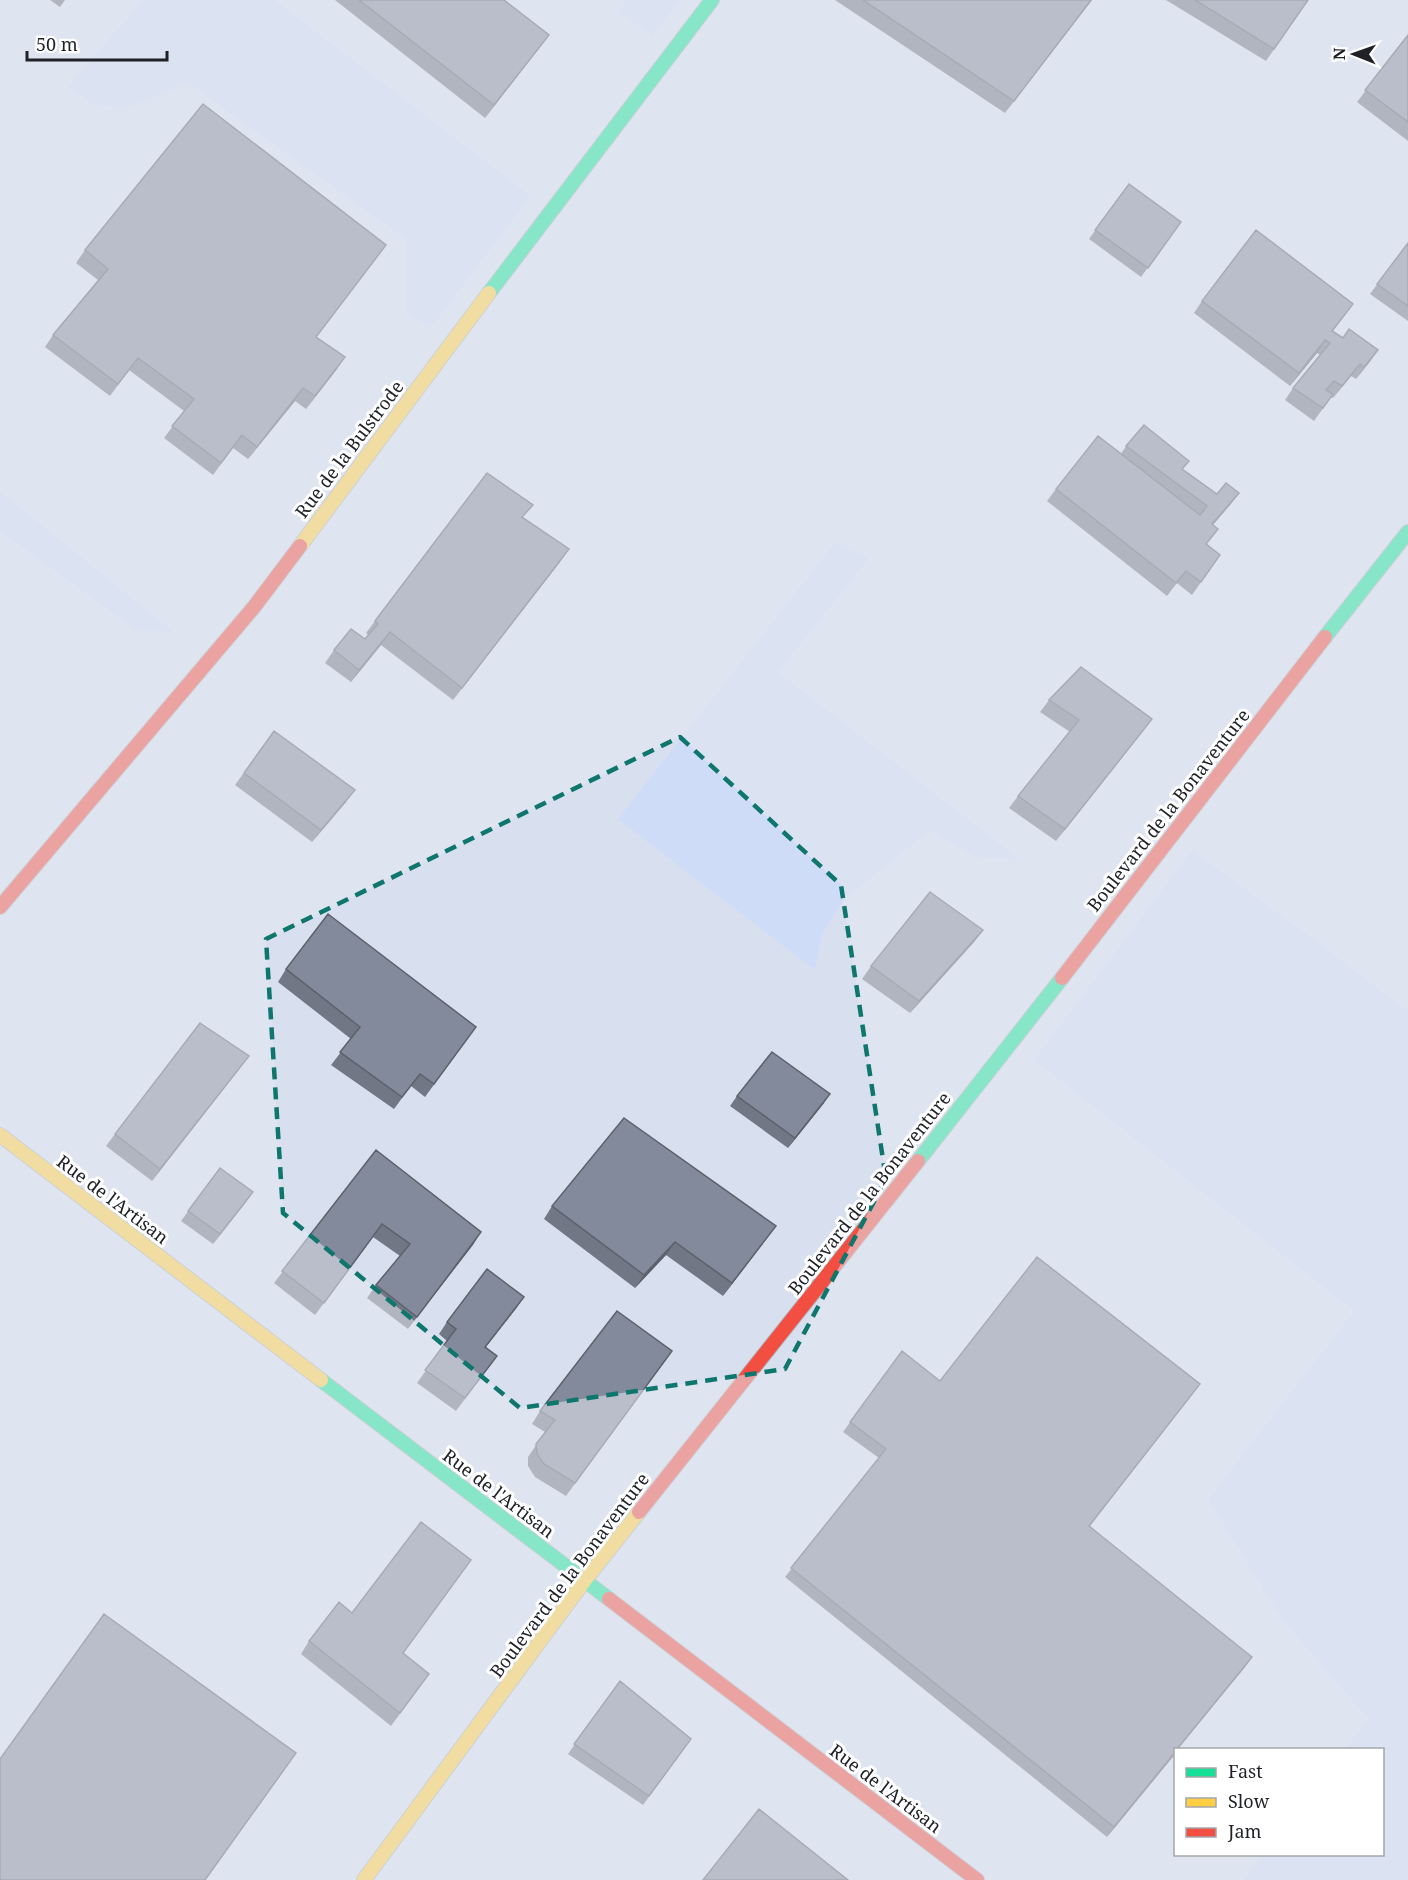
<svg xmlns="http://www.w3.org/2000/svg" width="1408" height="1880" viewBox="0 0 1408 1880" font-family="'Noto Serif',serif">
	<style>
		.built { fill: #d8e0ef; fill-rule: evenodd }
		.green { fill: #cedcf7 }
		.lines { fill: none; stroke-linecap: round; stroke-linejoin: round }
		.fast-casing { stroke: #afb2b8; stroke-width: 16 }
		.slow-casing { stroke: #afb2b8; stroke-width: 16 }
		.jam-casing { stroke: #afb2b8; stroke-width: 16 }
		.fast { stroke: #16e098; stroke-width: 14 }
		.slow { stroke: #ffcf43; stroke-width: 14 }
		.jam { stroke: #f24e42; stroke-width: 14 }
		.wall { fill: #717785 }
		.shaded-wall { fill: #5c616c }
		.building { fill: #838a9b; stroke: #5c616c; stroke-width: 1.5 }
		.marked { fill: none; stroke: #0f766e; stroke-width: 4.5; stroke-dasharray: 12 8; stroke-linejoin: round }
		.labels { text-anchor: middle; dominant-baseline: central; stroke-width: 6; stroke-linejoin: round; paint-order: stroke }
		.street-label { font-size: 18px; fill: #1f2127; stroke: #fff }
	</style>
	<rect width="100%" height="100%" fill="#e5e9f1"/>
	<path class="built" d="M0,0H1408V1880H0ZM1176,1750H1382V1854H1176Z"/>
	<path class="green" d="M143,0H275L531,196L431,328L407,314V240L188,83L124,109L92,104L67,87Z
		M627,0H680L653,36L618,12Z
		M0,491L174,632L137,631L0,531Z
		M835,542L870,557L778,672L1021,860L975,857L929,831L843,901L823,931L815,970L618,819Z
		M1192,850L1315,940L1408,1011V1880H1243L1263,1855L1382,1854V1750L1345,1749L1368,1719L1281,1618L1208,1499L1354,1311L1034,1060Z"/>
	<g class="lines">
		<g class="fast-casing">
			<path id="fast" d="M489,293L712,0
				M1325,637L1408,532
				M918,1161L1062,978
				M321,1380L609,1599"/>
		</g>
		<g class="slow-casing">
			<path id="slow" d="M300,546L489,293
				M0,1135L321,1380
				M364,1880L585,1580L639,1512"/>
		</g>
		<g class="jam-casing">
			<path id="jam" d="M0,907L254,607L300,546
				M1062,978L1325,637
				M639,1512L918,1161
				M609,1599L977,1880"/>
		</g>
		<use href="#fast" class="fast"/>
		<use href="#slow" class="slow"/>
		<use href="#jam" class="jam"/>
	</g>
	<path class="wall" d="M50,0H65L60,7Z
		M335,0H504L549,35L485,118Z
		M835,0H1092L1005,113Z
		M1166,0H1308L1266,61Z
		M1408,35V141L1357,102Z
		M1129,184L1181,222L1141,277L1089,239Z
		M1408,243V321L1370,294Z
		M85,250L377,257L316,337L337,369L306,409L295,401L248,459L233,448L213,475L164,438L184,411L129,370L110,396L45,347L53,335L98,280L76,263Z
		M1202,301L1353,304L1333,331L1343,338L1378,350L1356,379L1351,376L1333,398L1331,397L1314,421L1285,400L1293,388L1320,355L1317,353L1290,386L1194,313Z
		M1126,446L1184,470L1217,494L1239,493L1230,505L1213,525L1207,544L1220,555L1192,595L1177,583L1167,596L1047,501L1056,489L1121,454Z
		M524,518L560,562L453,700L381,645L351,682L325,663L334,650L365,639L368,635L366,633L375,621Z
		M1049,700L1143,731L1056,841L1009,808L1018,796L1070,732L1040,712Z
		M274,731L346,802L312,842L235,785Z
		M983,930L974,942L910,1013L862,979L871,966Z
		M286,969L476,1027L425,1097L411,1086L394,1109L331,1065L351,1039L278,982Z
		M249,1056L152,1181L106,1146L115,1134Z
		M737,1096L824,1103L788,1148L730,1106Z
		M376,1150L481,1232L408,1329L367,1298L376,1285L400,1256L373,1237L315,1315L274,1283Z
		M220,1168L246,1202L213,1244L181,1221Z
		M552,1206L767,1238L723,1296L666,1255L635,1288L544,1219Z
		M524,1297L486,1347L497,1356L456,1411L417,1383L447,1341L439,1334L447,1322Z
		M672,1351L566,1496L535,1477L528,1466V1457L545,1432L532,1424L540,1411Z
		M902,1351L940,1381L1193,1393L1090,1526L1245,1667L1176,1749V1753L1107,1837L785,1577L879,1458L843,1432Z
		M352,1613L429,1674L391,1726L301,1654L309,1641Z
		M620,1681L691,1739L643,1805L568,1754Z"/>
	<path class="shaded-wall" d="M1091,0H1092L1005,113L1014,101Z
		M549,35L540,47L485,118L494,105Z
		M1325,340L1317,353L1290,386L1299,373Z
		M1378,350L1369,363L1356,379L1364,367Z
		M345,357L337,369L306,409L315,396Z
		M1360,364L1351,376L1333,398L1342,386Z
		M303,388L295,401L248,459L257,447Z
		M1239,493L1230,505L1203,536L1212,524Z
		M569,549L560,562L453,700L462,688Z
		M390,632L381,645L351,682L359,670Z
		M1152,719L1143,731L1056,841L1065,829Z
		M355,790L346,802L312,842L321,830Z
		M983,930L974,942L910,1013L919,1001Z
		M249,1056L240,1068L152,1181L160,1169Z
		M830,1094L824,1103L788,1148L795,1138Z
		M253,1192L246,1202L213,1244L220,1234Z
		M776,1226L767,1238L723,1296L732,1283Z
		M481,1232L473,1245L408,1329L417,1317Z
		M675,1242L666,1255L635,1288L644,1275Z
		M524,1297L515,1310L476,1359L485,1347Z
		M1252,1657L1245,1667L1178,1749H1177Z
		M1176,1751V1753L1107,1837L1114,1827Z"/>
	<path class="building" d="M359,0H504L549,35L494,105Z
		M863,0H1091L1014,101Z
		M1195,0H1308L1274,49Z
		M1408,35V122L1365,90Z
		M203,104L386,245L316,337L345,357L315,396L303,388L257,447L242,435L221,463L172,426L194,399L138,358L118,384L53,335L108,269L85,250Z
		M1129,184L1181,222L1148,268L1095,230Z
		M1256,230L1353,304L1332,331L1343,338L1349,329L1378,350L1364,367L1360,364L1342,386L1334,381L1326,390L1333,394L1323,408L1293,388L1330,343L1325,340L1299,373L1202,301Z
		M1408,243V306L1377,284Z
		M1144,425L1189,461L1182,469L1217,494L1226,483L1239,493L1212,524L1218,529L1206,544L1220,555L1201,582L1186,571L1176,583L1056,489L1098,436L1200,515L1207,506L1126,446Z
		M487,473L533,505L522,517L569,549L462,688L390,632L359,670L334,650L351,629L365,639L378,624L375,621Z
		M1081,667L1152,719L1065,829L1018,796L1079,720L1049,700Z
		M274,731L355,790L321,830L244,773Z
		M930,892L983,930L919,1001L871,966Z
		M328,914L476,1027L434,1084L420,1074L402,1097L340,1052L360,1027L286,969Z
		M200,1023L249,1056L160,1169L115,1134Z
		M772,1052L830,1094L795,1138L737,1096Z
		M624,1118L776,1226L732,1283L675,1242L644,1275L552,1206Z
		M376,1150L481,1232L417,1317L376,1285L410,1244L382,1224L324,1303L282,1271Z
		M220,1168L253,1192L220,1234L188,1211Z
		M1037,1257L1200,1384L1089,1526L1252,1657L1177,1749H1176V1751L1114,1827L791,1568L886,1449L850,1422L902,1351L940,1381Z
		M487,1269L524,1297L485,1347L497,1356L465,1398L425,1370L456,1329L447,1322Z
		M617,1311L672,1351L575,1483L544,1464L537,1454L536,1444L555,1420L540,1411Z
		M421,1522L471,1560L403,1653L429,1674L400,1713L309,1641L339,1602L352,1613Z
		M104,1614L296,1753L205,1880H0V1759Z
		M620,1681L691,1739L649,1796L574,1744Z
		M759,1809L848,1880H703Z"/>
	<path d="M0 0H1408V1880H0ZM680,737L841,885L886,1179L785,1369L520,1408L283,1213L266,939Z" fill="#e5e9f1" fill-opacity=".55" fill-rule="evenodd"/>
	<path class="marked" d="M680,737L841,885L886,1179L785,1369L520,1408L283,1213L266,939Z"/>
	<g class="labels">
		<g class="street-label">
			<text transform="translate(349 449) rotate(-53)">Rue de la Bulstrode</text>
			<text transform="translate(1168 810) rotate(-52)">Boulevard de la Bonaventure</text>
			<text transform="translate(869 1193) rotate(-52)">Boulevard de la Bonaventure</text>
			<text transform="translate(113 1199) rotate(37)">Rue de l'Artisan</text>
			<text transform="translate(499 1493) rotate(37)">Rue de l'Artisan</text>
			<text transform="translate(569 1575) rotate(-53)">Boulevard de la Bonaventure</text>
			<text transform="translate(886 1788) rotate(37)">Rue de l'Artisan</text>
		</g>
	</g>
	<rect x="1174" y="1748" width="210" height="108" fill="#ffffff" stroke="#a5a6a9" stroke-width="1.5"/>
	<rect x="1186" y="1768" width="30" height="9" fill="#16e098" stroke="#a5a6a9" stroke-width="1.5"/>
	<text x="1228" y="1778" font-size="18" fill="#1f2127">Fast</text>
	<rect x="1186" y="1798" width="30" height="9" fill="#ffcf43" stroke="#a5a6a9" stroke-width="1.5"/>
	<text x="1228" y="1808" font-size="18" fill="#1f2127">Slow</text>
	<rect x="1186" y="1828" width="30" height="9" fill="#f24e42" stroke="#a5a6a9" stroke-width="1.5"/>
	<text x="1228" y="1838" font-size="18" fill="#1f2127">Jam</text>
	<g transform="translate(1354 54) rotate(271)" stroke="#ffffff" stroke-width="4.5" paint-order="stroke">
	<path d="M0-4.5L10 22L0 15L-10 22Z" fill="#1f2127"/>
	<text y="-9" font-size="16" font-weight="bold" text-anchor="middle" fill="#1f2127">N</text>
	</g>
	<path d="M27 51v9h140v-9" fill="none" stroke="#1f2127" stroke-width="3"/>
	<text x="36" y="51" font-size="18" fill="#1f2127" stroke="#ffffff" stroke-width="4.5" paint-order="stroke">50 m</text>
</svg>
